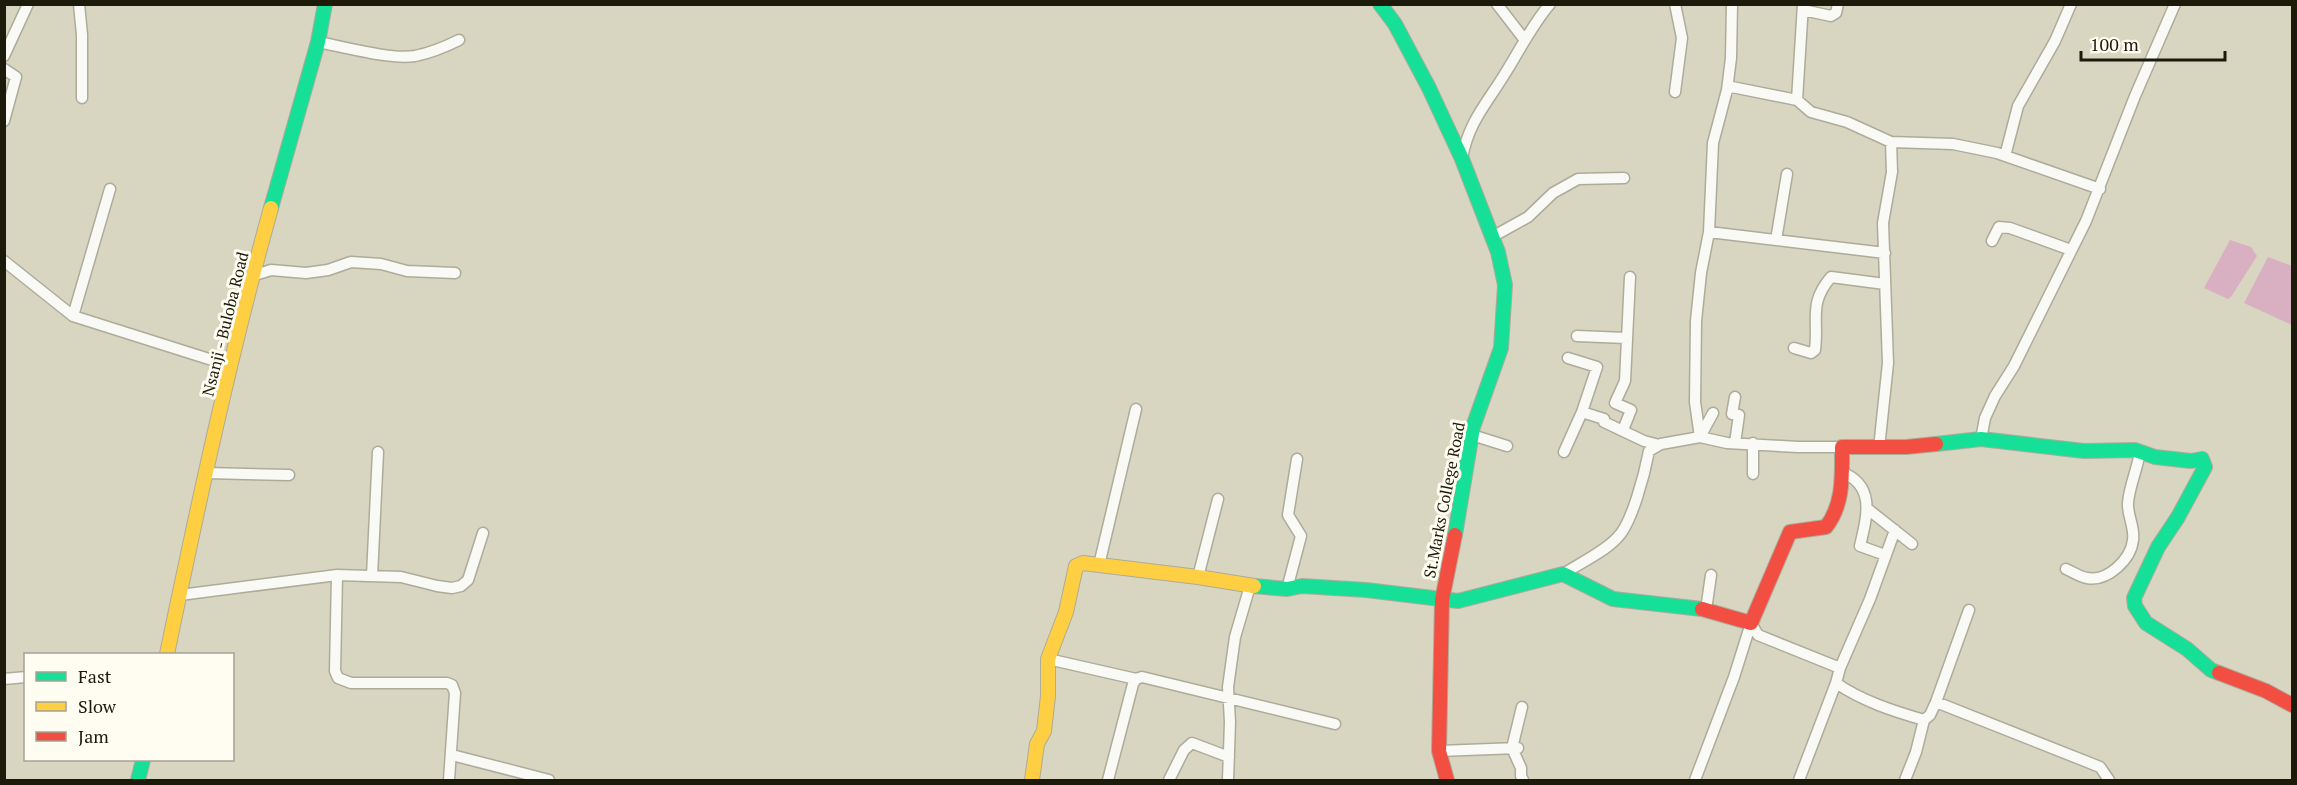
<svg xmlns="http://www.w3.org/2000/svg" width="2297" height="785" viewBox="0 0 2297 785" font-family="'PT Serif',serif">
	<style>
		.water { fill: #d9afc2 }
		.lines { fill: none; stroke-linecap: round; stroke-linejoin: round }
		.street-casing { stroke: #adab9a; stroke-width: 13 }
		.fast-casing { stroke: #adab9a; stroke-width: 16 }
		.slow-casing { stroke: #adab9a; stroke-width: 16 }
		.jam-casing { stroke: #adab9a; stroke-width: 16 }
		.street { stroke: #f9f9f6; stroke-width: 10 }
		.fast { stroke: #16e098; stroke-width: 14 }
		.slow { stroke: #ffcf43; stroke-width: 14 }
		.jam { stroke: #f24e42; stroke-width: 14 }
		.labels { text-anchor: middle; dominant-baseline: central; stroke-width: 6; stroke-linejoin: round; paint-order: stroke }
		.street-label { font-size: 16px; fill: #1c1a0b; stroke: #fffdf1 }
	</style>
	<rect width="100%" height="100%" fill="#d8d6c0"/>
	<path class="water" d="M2230,240L2251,247L2257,256L2231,297L2228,299L2204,288Z
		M2268,257L2292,266V325L2244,303Z"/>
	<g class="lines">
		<g class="street-casing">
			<path id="street" d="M79,4L82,35V98
				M1497,4L1524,39
				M1803,10L1831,16L1836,13L1838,4
				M318,42C344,47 391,60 415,56C430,53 445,47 459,40
				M4,56L28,4
				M4,69L16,77L4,121
				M1727,90L1731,58L1732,4
				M1675,92L1682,38L1675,4
				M1797,100L1803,4
				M2005,156L2018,106L2055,41L2071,4
				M1462,159C1468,122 1488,102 1506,72C1521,48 1532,25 1550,4
				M1709,232L1885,253
				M1492,237L1528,217L1553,193L1578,179L1624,178
				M1776,240L1787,174
				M1992,241L1999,227L2010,228L2071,250
				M4,261L73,316L231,366
				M252,276L271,270L306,273L328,270L351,262L381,264L407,271L455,273
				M73,316L110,189
				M1577,336L1626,338
				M1794,348L1811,353L1815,350C1819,318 1808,304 1831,277L1885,284
				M1568,358L1597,367L1582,412
				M1623,430L1631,410L1615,403L1625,381L1630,277
				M1472,435L1507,446
				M1700,437L1695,402L1696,321L1701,273L1709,232L1713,143L1727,90L1732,87L1797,100L1811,112L1847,122L1891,142L1953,144L1997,153L2100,189
				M1700,437L1713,413
				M1981,439L1985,418L1995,396L2014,366L2086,221L2135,96L2175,4
				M1735,443L1739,415L1732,414L1735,397
				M1753,443V474
				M1879,448L1888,363L1883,223L1892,172L1891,142
				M1564,452L1582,412L1604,419V422L1644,441L1659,445
				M1841,472C1876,485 1867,516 1860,546L1885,555
				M207,473L289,475
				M1869,510L1912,544
				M1099,565L1136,409
				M2066,569C2073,572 2080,577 2087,578C2108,582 2131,559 2133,540C2135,527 2127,515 2128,503C2129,488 2136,472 2139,457L2135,450
				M1563,574C1579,564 1604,552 1617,538C1632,524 1645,472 1649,451L1661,444L1700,437L1727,443L1798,447H1842
				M337,575L335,671L338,678L351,683H447L452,685L455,693L449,780
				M372,576L378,452
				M1198,577L1218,499
				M1287,589L1301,536L1288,515L1297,459
				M180,595L337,575L401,577L437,586L452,588L461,586L468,580L483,533
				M1706,610L1711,575
				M1751,623L1758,635L1840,668L1836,683C1862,701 1893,711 1924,720L1916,752L1905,780
				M1048,659L1136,679
				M1840,668L1870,599L1895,530
				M4,679L26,677
				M1936,702L2100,767L2109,780
				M1522,707L1512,748L1521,768V776L1523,780
				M1924,720L1930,715L1936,702L1969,610
				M1439,751L1518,748
				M452,755L549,780
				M1108,780L1133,684L1136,679L1142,677L1335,724
				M1169,780L1184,750L1192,743L1229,757
				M1228,780L1230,722L1228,687L1235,637L1250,586
				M1695,780L1734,677L1751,623
				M1799,780L1836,683"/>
		</g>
		<g class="fast-casing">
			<path id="fast" d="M1380,4L1395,24L1429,88L1462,159L1498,252L1505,285L1501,348L1473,427L1455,535
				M271,208L318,42L325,4
				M1936,444L1981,439L2084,451L2135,450L2155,457L2191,461L2202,459L2205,467L2178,517L2158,547L2134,598L2135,606L2146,623L2187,649L2211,670L2219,673
				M1254,586L1287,589L1302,586L1366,590L1458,601L1563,574L1613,599L1702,609
				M138,780L143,760"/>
		</g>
		<g class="slow-casing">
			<path id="slow" d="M167,654C198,505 230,355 271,208
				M1032,780L1037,744L1044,731L1048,696V659L1066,612L1076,566L1083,563L1198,577L1254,586"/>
		</g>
		<g class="jam-casing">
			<path id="jam" d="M1702,609L1751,623L1790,532L1826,527C1844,504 1842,475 1842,447H1906L1936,444
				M2219,673L2266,691L2292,705
				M1447,780L1439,751L1442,600L1455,535"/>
		</g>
		<use href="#street" class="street"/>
		<use href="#fast" class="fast"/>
		<use href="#slow" class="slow"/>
		<use href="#jam" class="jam"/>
	</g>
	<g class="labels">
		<g class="street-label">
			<text transform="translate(225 324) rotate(-76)">Nsanji - Buloba Road</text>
			<text transform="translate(1444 500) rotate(-79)">St.Marks College Road</text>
		</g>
	</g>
	<rect width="2297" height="785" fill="none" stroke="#1c1a0b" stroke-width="12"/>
	<rect x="24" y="653" width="210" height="108" fill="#fffdf1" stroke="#a4a295" stroke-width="1.5"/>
	<rect x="36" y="672" width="30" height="9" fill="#16e098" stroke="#a4a295" stroke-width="1.5"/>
	<text x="78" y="683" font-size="18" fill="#1c1a0b">Fast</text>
	<rect x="36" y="702" width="30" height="9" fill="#ffcf43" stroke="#a4a295" stroke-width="1.5"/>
	<text x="78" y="713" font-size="18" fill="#1c1a0b">Slow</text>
	<rect x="36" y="732" width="30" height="9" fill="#f24e42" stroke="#a4a295" stroke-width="1.5"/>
	<text x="78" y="743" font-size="18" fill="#1c1a0b">Jam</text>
	<path d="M2081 51v9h144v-9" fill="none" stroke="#1c1a0b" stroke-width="3"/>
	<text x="2090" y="51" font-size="18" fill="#1c1a0b" stroke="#fffdf1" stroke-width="4.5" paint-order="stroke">100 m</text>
</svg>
